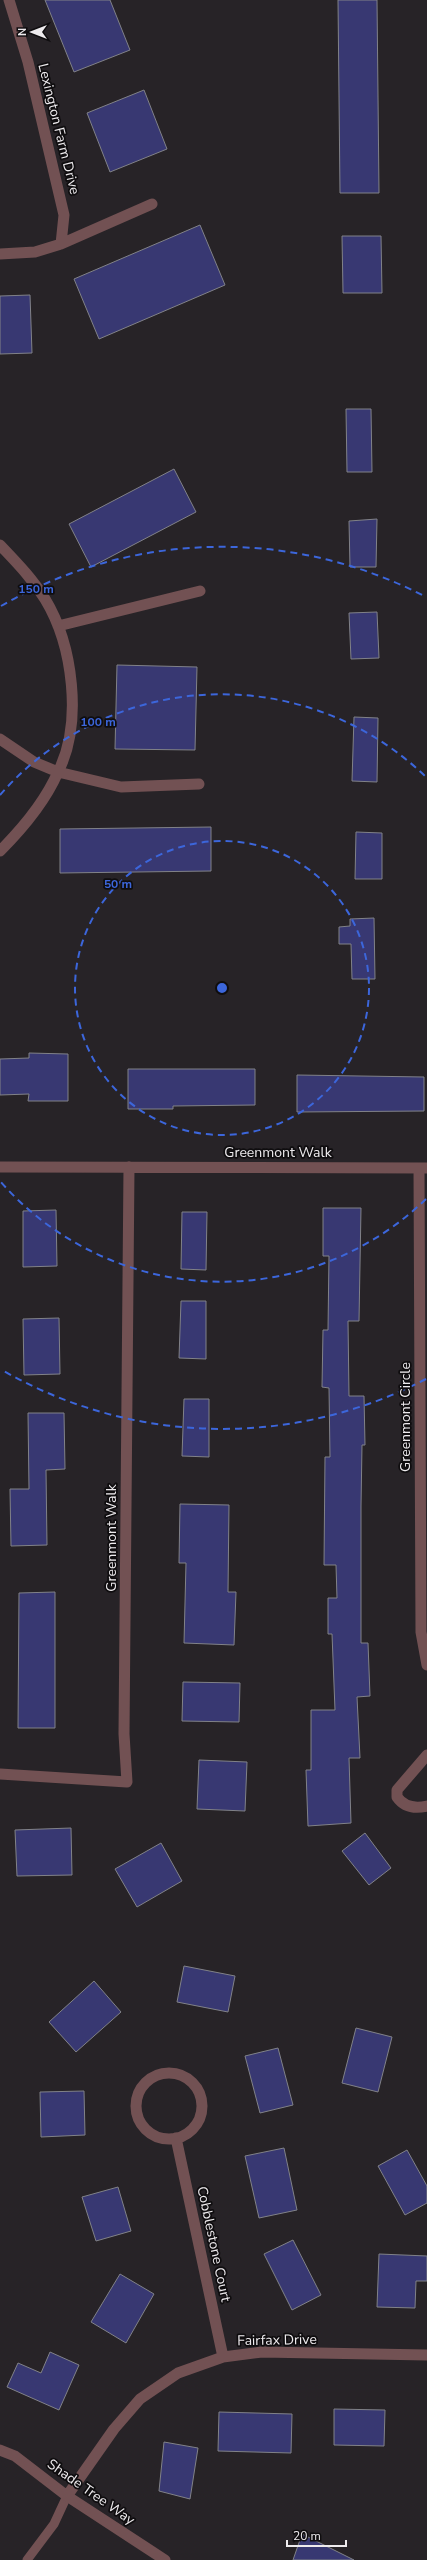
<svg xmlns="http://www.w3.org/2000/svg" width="427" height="2560" viewBox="0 0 427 2560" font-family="'Nunito Sans',sans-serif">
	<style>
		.building { fill: #383872; stroke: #818288 }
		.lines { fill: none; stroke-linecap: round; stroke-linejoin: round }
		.service { stroke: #725153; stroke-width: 9 }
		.minor { stroke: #725153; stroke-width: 11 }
		.ring { fill: none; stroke: #3c66db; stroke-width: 2; stroke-dasharray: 7 5 }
		.labels { text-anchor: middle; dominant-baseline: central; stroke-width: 3.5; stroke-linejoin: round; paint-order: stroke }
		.street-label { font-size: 14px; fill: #eeebee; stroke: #0f0d0f }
		.centre { fill: #3c66db; stroke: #0f0d0f; stroke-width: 2 }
		.ring-label { font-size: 12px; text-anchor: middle; font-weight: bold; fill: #3c66db; stroke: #0f0d0f; stroke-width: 3.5; stroke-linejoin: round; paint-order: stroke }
	</style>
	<rect width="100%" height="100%" fill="#272327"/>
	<path class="building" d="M45,0H110L130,50L74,72Z
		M338,0H377L379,193H340Z
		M144,90L167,149L110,172L87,113Z
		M200,225L225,285L99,339L74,279Z
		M342,236H381L382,293H343Z
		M30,295L32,353L0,354V296Z
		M346,409H371L372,472H347Z
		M174,469L196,512L91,567L69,524Z
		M377,519L376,567H350L349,521Z
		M377,612L379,658L351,659L349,613Z
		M117,665L197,667L195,750L115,749Z
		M354,717L378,718L377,782L352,781Z
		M211,827V871L60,873V829Z
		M356,832L382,833V879H355Z
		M374,918L375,979H352L351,944H339V927L350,926V919Z
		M29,1053L68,1054V1101H28L29,1094L0,1095V1059L29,1058Z
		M128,1069H255V1105L173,1106V1109H128Z
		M297,1075L424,1077V1111L297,1112Z
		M323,1208H361L359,1321H348L349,1396H364L365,1445H362L361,1506V1643H368L370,1696L357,1697L360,1758H349L351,1823L308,1826L306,1770H311V1710H335L332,1634H328V1598H337L336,1565H324L325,1457H330L329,1388L322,1387L323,1330H328L329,1256H323Z
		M56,1210L57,1266L23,1267V1211Z
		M182,1212H207L206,1270L181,1269Z
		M181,1301H206V1359L179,1358Z
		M59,1318L60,1374L24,1375L23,1319Z
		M184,1399H209V1457L182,1456Z
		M28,1413H64L65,1469L46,1470L47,1545L11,1546L10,1489H29Z
		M180,1504L229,1505L228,1592H236L234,1645L184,1643L186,1563H179Z
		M55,1592V1728H18L19,1593Z
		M183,1682L240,1683L239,1722L182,1721Z
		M199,1760L247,1762L245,1811L197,1809Z
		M71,1828L72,1875L17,1876L15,1830Z
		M365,1833L391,1868L369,1885L342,1851Z
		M161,1843L182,1881L137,1907L115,1869Z
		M184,1966L235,1976L228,2012L177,2002Z
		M94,1981L121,2012L76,2052L49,2022Z
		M356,2028L392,2037L378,2092L342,2083Z
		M278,2048L293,2105L260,2113L245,2056Z
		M84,2091L85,2135L41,2137L40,2092Z
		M284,2148L297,2210L259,2218L245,2156Z
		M407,2150L427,2186V2203L405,2215L378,2166Z
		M118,2187L131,2231L96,2241L82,2197Z
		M293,2240L321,2295L292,2310L264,2254Z
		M379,2254L427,2256V2281H416L415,2308L377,2307Z
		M120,2274L154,2294L126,2343L91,2322Z
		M50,2352L79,2365L59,2410L7,2387L18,2363L41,2373Z
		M334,2409L385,2410L384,2446L334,2445Z
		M219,2412L292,2414L291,2453L218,2451Z
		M164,2442L198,2448L190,2499L159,2491Z
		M302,2534L354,2560H293Z"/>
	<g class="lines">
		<path class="service" d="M27,2560L54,2524L67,2496"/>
		<path class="minor" d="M9,0L28,62L64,215L61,244
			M0,254L35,252L61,244L152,204
			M0,545C16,562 32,578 45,599C73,645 83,723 58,772L121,787L199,784
			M58,626L200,591
			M0,739L34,762L58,772C45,802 23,828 0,851
			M0,1167L426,1168
			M419,1168L421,1632L427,1665
			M427,1755L397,1790V1797C404,1807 414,1809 427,1806
			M0,1774L127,1782L124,1734L129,1167
			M136 2106a33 33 0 1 1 66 0a33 33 0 1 1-66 0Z
			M176,2138L223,2357
			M0,2450L15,2456L67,2496L165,2560
			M67,2496L114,2429L140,2399L178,2373L223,2357L262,2352L427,2355"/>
	</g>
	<g class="ring">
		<circle cx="222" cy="988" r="147"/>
		<path d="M426 1199A294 294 0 0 1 0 1181M0 795A294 294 0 0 1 426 777"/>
		<path d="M426 1379A441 441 0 0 1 2 1370M1 606A441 441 0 0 1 426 597"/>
	</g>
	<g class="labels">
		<g class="street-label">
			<text transform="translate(59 129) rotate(76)">Lexington Farm Drive</text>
			<text x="278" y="1152">Greenmont Walk</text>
			<text transform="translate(405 1417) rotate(-90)">Greenmont Circle</text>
			<text transform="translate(111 1538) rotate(-90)">Greenmont Walk</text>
			<text transform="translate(214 2244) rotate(78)">Cobblestone Court</text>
			<text transform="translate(277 2340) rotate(-1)">Fairfax Drive</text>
			<text transform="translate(91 2492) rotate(35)">Shade Tree Way</text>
		</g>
	</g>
	<circle cx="222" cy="988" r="6" class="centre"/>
	<g class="ring-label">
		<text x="36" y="593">150 m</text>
		<text x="98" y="726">100 m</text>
		<text x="118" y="888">50 m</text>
	</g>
	<g transform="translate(32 32) rotate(270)" stroke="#0f0d0f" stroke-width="3" paint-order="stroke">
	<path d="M0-3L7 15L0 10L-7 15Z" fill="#eeebee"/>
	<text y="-6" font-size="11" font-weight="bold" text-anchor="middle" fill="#eeebee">N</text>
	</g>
	<path d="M287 2540v6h59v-6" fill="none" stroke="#eeebee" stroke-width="2"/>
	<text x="293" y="2540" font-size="12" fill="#eeebee" stroke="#0f0d0f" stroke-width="3" paint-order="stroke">20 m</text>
</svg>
